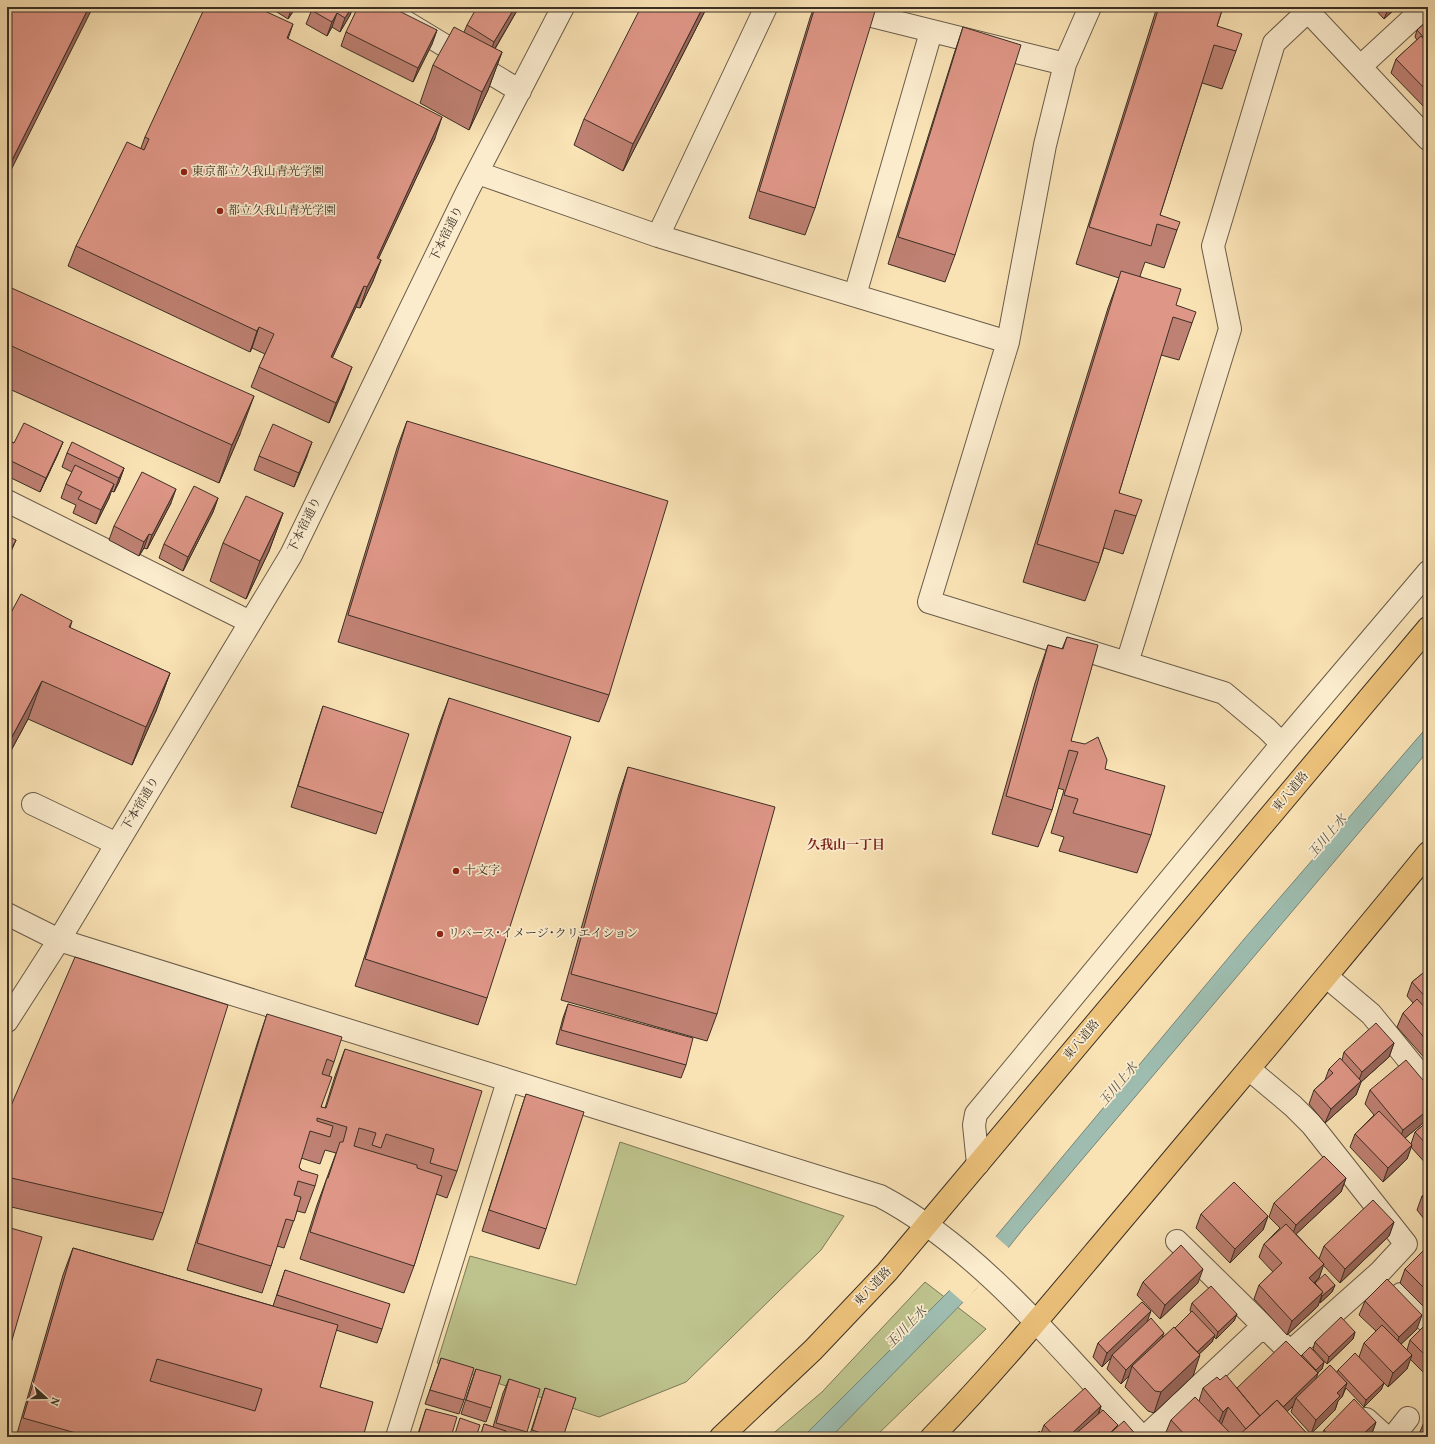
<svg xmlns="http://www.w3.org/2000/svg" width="1435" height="1444" viewBox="0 0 1435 1444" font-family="Vollkorn,'Noto Serif JP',serif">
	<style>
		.green { fill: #bec38d; stroke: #7c7959 }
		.water { fill: #9ebdb0; stroke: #768478 }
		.pier { fill: #f9e2b4 }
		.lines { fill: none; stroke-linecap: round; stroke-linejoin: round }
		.minor-casing { stroke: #6a5c49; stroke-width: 24 }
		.major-casing { stroke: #3b2f25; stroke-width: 24 }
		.minor { stroke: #fbecce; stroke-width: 22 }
		.major { stroke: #ecc17a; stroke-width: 22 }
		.wall { fill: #bf8173; stroke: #3b2f25 }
		.shaded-wall { fill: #9b695e; stroke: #3b2f25 }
		.building { fill: #de9686; stroke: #3b2f25; fill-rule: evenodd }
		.poi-dot { fill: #8f2418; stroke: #fbecce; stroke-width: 1.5 }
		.labels { text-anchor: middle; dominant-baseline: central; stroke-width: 3.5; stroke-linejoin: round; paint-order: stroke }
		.poi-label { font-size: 12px; fill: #3b2f25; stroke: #fbecce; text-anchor: start }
		.street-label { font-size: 12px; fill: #3b2f25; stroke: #fbecce }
		.water-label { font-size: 13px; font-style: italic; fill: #545248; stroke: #fbecce }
		.neighbourhood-label { font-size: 13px; font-weight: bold; fill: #7a1f14; stroke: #fbecce }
	</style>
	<rect width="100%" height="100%" fill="#f9e2b4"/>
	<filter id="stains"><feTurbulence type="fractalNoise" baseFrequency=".005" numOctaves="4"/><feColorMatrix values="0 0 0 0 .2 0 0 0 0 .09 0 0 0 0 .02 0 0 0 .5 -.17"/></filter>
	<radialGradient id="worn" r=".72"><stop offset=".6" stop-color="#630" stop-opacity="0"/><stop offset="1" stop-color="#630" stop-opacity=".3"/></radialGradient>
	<path class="green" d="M620,1142L844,1216L821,1250L686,1382L599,1417L437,1363L470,1256L576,1285Z
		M925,1282L986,1329L875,1437H769L822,1392Z"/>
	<path class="water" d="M1428,726V751L1024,1228L973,1292L831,1437H803L958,1282L1245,938Z"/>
	<path class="pier" d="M994,1235L1010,1249L964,1303L948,1289Z"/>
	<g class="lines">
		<g class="minor-casing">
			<path id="minor" d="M381,7L520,91
				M836,7L1065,64
				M1090,7L1065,64L1045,145L1008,342L929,602L1224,693L1267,729L1282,744
				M1304,7L1428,139
				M1361,66L1425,7
				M478,173L658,236L1008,342
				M658,236L766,7
				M855,295L931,32
				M7,501L250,622
				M1127,663L1230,329L1213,246L1274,43L1308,11
				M33,804L117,844
				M7,914L59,940L880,1196C981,1249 1065,1355 1142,1437
				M1327,977L1371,1014L1428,1084
				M7,1021L59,940L291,555L467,192L563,7
				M978,1164L974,1125L976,1114L1282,744L1428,572
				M1177,1241L1290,1352L1380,1272L1406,1244L1312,1125L1293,1106L1249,1069
				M1401,1294L1428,1322
				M1366,1419L1386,1437
				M397,1437L508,1081
				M1145,1437L1263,1326
				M1393,1437L1408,1418"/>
		</g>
		<g class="major-casing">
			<path id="major" d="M721,1437L813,1350L887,1272L1428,628
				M932,1437C1004,1363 1070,1281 1137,1202C1234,1086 1332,971 1428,853"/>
		</g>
		<use href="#minor" class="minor"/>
		<use href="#major" class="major"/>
	</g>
	<path class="wall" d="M269,7H296L288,19Z
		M313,7H353L350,15L340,32L332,27L327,36L306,24Z
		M519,7L495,49L502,52L488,90L469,130L420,103L433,65L464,32L467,25Z
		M707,7L623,171L574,145L584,119Z
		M814,7H873L815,208L805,235L749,218L810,18Z
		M1157,7H1223L1217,26L1236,51L1222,89L1202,83L1160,215L1177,230L1164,268L1145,262L1140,276L1176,305L1192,323L1179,360L1161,355L1119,493L1136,516L1123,554L1104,548L1099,563L1085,601L1023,582L1108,308L1119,278L1076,264Z
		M1373,7H1397L1384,19Z
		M1428,22V111L1391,73L1396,59L1417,40L1415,37L1417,30Z
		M293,24L288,39L435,138L378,259L381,260L373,281L360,308L356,307L332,358L344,388L329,423L251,387L259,367L265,354L252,348L250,352L68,266L76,246L141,148L145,137Z
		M963,27L955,255L945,282L888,264L954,54Z
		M437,30L432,44L413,82L341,46L346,32Z
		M7,286L240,434L219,483L7,388Z
		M407,421L609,695L599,722L338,642L397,448Z
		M7,440L14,443L63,442L57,456L40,492L7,476Z
		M67,453L124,468L119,482L114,492L111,491L109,498L96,524L73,513L76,505L61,498L66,484L72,472L62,467Z
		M259,456H307L294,487L254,470Z
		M218,498L213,512L183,571L159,558L164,544Z
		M171,503L147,549L144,548L139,556L109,540L114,526Z
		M283,513L269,551L246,599L210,581L223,543Z
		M7,620L72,621L70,628L170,673L156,711L132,765L28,719L7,758Z
		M1067,637L1071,741L1105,769L1151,835L1137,873L1059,851L1064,837L1051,833L1064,790L1058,788L1052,810L1038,847L992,834L1035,683L1048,645L1062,649Z
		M449,698L487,998L478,1025L355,986L439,725Z
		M323,706L383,813L376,834L291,807L316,727Z
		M628,767L717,1014L707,1041L561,1000L619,794Z
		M1428,967V1062L1397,1027L1403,1013L1413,1003L1407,996L1412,982L1427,970Z
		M568,1004L686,1065L681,1078L556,1044L563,1018Z
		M267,1014L334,1062L329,1076L321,1107L325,1108L335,1076L345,1049L457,1171L447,1198L436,1194L414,1266L404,1293L300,1259L317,1205L336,1153L325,1150L320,1164L301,1158L299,1167L315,1186L305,1213L297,1211L284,1248L277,1246L271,1266L262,1293L187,1270L258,1041Z
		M1394,1043L1389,1057L1361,1082L1356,1095L1325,1123L1309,1104L1314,1090L1325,1080L1329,1069L1342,1060L1344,1052Z
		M1428,1086V1119L1405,1138L1411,1144L1415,1132L1428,1121V1166L1411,1147L1407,1159L1383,1182L1350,1147L1355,1134L1374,1115L1365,1104L1370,1090Z
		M526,1094L546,1229L539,1249L482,1231L519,1115Z
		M7,1115L163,1213L153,1240L7,1206Z
		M1346,1178L1341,1192L1296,1234L1319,1259L1324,1246L1394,1222L1389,1236L1340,1283L1323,1265L1319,1278L1314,1283H1315L1335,1285L1332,1292L1320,1303L1319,1302L1318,1306L1287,1335L1254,1299L1259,1285L1273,1272L1259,1257L1264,1244L1280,1228L1269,1217L1274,1203Z
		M1428,1191V1224L1417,1210L1422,1196Z
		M1201,1214L1268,1216L1263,1230L1230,1263L1196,1228Z
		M1428,1246V1311L1400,1283L1405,1269Z
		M73,1248L273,1306L285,1270L382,1329L377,1343L336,1330L320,1387L363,1437H16L63,1275Z
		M1143,1282L1198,1283L1160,1319L1137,1295Z
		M1365,1301L1417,1329L1401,1344L1407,1350L1410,1340L1428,1322V1377L1410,1359L1407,1369L1388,1387L1384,1383L1381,1390L1364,1407L1346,1388L1342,1397L1338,1401L1335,1410L1311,1434L1291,1412L1293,1406L1287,1412L1310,1437H1164L1171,1420L1199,1401L1203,1388L1220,1380L1237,1388L1301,1356L1302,1355L1324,1362L1322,1369L1318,1373L1315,1380L1337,1372L1338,1370L1359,1357L1364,1343L1376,1331L1359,1315Z
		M1192,1303L1237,1314L1234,1321L1216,1339L1214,1337L1212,1342L1199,1354L1193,1376L1154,1413L1148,1411L1125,1387L1129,1376L1121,1384L1107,1369L1111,1358L1102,1367L1093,1357L1098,1343L1147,1323L1163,1337L1175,1328L1191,1312L1190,1310Z
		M1355,1332L1353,1339L1327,1364L1313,1349L1315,1342Z
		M441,1358L464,1400L459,1414L425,1404Z
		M476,1369L491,1408L486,1422L461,1414L471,1383Z
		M509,1379L527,1432L525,1437H480L484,1424L493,1427L503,1393Z
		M545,1388L563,1437H529Z
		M1101,1406L1099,1414L1117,1427L1138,1437H1034L1041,1433L1044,1425Z
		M426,1409L451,1437H417Z
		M1428,1417V1437H1422L1419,1434L1425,1420Z
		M1376,1422L1371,1436L1370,1437H1321L1324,1430Z"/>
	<path class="shaded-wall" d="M89,7H93L7,178V170Z
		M292,7H296L288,19Z
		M352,7H353L350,15L340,32L345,18Z
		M515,7H519L487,62L494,42Z
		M703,7H707L623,171L633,144Z
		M1389,7H1397L1384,19Z
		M337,13L332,27L327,36L332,22Z
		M437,30L432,44L413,82L418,68Z
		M502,52L488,90L469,130L482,92Z
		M442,117L435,138L369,279L377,258Z
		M381,260L373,281L360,308L367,287Z
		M364,286L356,307L323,378L331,357Z
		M259,327L252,348L250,352L257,331Z
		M352,367L344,388L329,423L336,403Z
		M254,396L240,434L219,483L232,445Z
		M63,442L57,456L40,492L46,478Z
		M312,442L307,456L294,487L299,473Z
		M124,468L119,482L114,492L119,478Z
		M114,484L109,498L96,524L101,510Z
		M176,489L171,503L147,549L152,535Z
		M218,498L213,512L183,571L188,557Z
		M283,513L269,551L246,599L260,561Z
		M149,534L144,548L139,556L144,542Z
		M16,540L13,547L7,560V557Z
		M170,673L156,711L132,765L146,727Z
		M42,681L28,719L7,758V746Z
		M1394,1043L1389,1057L1361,1082L1356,1095L1325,1123L1331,1109L1357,1085L1362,1072Z
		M1428,1110V1119L1398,1144L1403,1130Z
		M1412,1145L1407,1159L1383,1182L1388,1168Z
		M1346,1178L1341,1192L1291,1239L1296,1225Z
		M1268,1216L1263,1230L1230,1263L1235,1249Z
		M1394,1222L1389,1236L1340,1283L1345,1269Z
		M1324,1264L1319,1278L1304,1292L1309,1278Z
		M1203,1269L1198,1283L1160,1319L1165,1305Z
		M1335,1285L1332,1292L1320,1303L1322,1296Z
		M1323,1292L1318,1306L1287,1335L1292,1321Z
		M1151,1311L1146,1325L1112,1355L1111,1358L1102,1367L1107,1353Z
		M1237,1314L1234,1321L1216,1339L1218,1332Z
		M1422,1315L1417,1329L1394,1351L1399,1337Z
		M1355,1332L1353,1339L1327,1364L1329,1357Z
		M1164,1333L1159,1346L1132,1366L1129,1376L1121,1384L1126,1370Z
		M1215,1335L1212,1342L1193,1360L1196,1353Z
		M1200,1355L1193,1376L1154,1413L1161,1392Z
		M1412,1355L1407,1369L1388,1387L1393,1373Z
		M1324,1362L1322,1369L1313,1377L1316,1370Z
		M1318,1373L1313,1387L1296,1398L1293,1406L1262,1436L1267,1423Z
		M1347,1383L1342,1397L1338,1401L1335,1410L1311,1434L1316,1420L1337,1393Z
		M1384,1383L1381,1390L1364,1407L1366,1400Z
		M1101,1406L1096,1420L1078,1437H1068Z
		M1228,1407L1220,1428L1215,1432L1223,1412Z
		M1376,1422L1371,1436L1370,1437H1360Z"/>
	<path class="building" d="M7,7H89L7,170Z
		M205,7H256L293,24L287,38L442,117L377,258L381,260L367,287L364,286L331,357L352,367L336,403L259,367L274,334L259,327L257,331L76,246L127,142L144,150L149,139L145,137Z
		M313,7H352L345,18L337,13L332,22L311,10Z
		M358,7H391L437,30L418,68L346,32Z
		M477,7H515L494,42L467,25Z
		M641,7H703L633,144L584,119Z
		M815,7H873L876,8L815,208L759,191Z
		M1159,7H1223L1217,26L1242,34L1236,51L1214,45L1160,215L1180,222L1177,230L1157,224L1151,246L1089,227Z
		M1427,21L1428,22V42L1417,30Z
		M454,27L502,52L482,92L433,65Z
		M963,27L1021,45L955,255L898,237Z
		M1421,36L1428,44V92L1396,59Z
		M1121,271L1181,289L1176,305L1196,312L1192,323L1173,317L1119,493L1142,500L1136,516L1115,510L1099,563L1037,544Z
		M7,286L254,396L232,445L7,344Z
		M407,421L668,501L609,695L348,615Z
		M24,423L63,442L46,478L7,459V440L14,443Z
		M273,424L312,442L299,473L259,456Z
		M72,442L124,468L119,478L67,453Z
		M75,465L114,484L101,510L78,499L82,492L66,484Z
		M142,472L176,489L152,535L149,534L144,542L114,526Z
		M194,486L218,498L188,557L164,544Z
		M246,496L283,513L260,561L223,543Z
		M7,536L16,540L7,557Z
		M21,594L72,621L69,627L170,673L146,727L42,681L7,746V620Z
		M1067,637L1098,645L1071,741L1085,744L1098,737L1107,760L1105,769L1165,786L1151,835L1073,813L1078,799L1064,795L1078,752L1069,750L1052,810L1006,796L1048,645L1063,649Z
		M449,698L571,737L487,998L365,959Z
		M323,706L409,734L383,813L298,786Z
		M628,767L775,807L717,1014L571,974Z
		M75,957L228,1005L163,1213L7,1177V1115Z
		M1428,969V1000L1412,982Z
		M1417,999L1428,1011V1042L1403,1013Z
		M568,1004L693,1038L686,1065L561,1030Z
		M267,1014L342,1037L334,1062L327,1059L322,1074L332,1077L321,1107L326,1108L345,1049L482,1091L457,1171L430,1163L434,1149L386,1134L381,1148L372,1145L376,1133L359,1128L354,1146L417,1165V1168L442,1176L414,1266L310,1232L327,1178H328L340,1142H343L347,1127L317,1118V1121L333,1126L330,1137L310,1131L299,1167L301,1170L318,1175L315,1186L298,1181L294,1195L301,1197L294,1221L286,1219L271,1266L197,1243Z
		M1376,1023L1394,1043L1362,1072L1344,1052Z
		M1340,1058L1361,1081L1331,1109L1314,1090L1333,1073L1329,1069Z
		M1406,1060L1428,1086V1110L1403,1130L1370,1090Z
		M526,1094L584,1112L546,1229L489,1210Z
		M1379,1111L1412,1145L1388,1168L1355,1134Z
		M1428,1121V1146L1415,1132Z
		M1324,1156L1346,1178L1296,1225L1274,1203Z
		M1234,1182L1268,1216L1235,1249L1201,1214Z
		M1428,1191V1204L1422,1196Z
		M1373,1200L1394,1222L1345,1269L1324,1246Z
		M1286,1224L1324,1264L1309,1278L1323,1292L1292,1321L1259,1285L1282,1263L1264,1244Z
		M7,1227L42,1237L7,1357Z
		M1181,1245L1203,1269L1165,1305L1143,1282Z
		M1428,1246V1292L1405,1269Z
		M73,1248L338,1325L320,1387L373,1402L363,1437H90L23,1418ZM157,1359L262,1389L255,1411L150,1381Z
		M285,1270L390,1304L382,1329L277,1295Z
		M1325,1274L1335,1285L1322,1296L1321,1295L1323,1292L1315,1283Z
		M1387,1279L1422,1315L1399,1337L1365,1301Z
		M1211,1286L1237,1314L1218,1332L1192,1303Z
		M1142,1302L1151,1311L1107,1353L1098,1343Z
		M1192,1311L1215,1335L1197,1352L1175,1328Z
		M1341,1317L1355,1332L1329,1357L1315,1342Z
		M1151,1318L1164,1333L1126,1370L1112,1355Z
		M1428,1322V1358L1410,1340Z
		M1382,1325L1412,1355L1393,1373L1364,1343Z
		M1174,1327L1200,1355L1161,1392L1155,1391L1132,1366Z
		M1286,1341L1318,1373L1283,1407L1277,1400L1260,1416L1237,1388Z
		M1310,1347L1324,1362L1316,1370L1302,1355Z
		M1355,1353L1384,1383L1366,1400L1338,1370Z
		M441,1358L474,1368L464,1400L430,1390Z
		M1330,1365L1347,1383L1337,1393L1340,1396L1316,1420L1296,1398Z
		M476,1369L501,1376L491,1408L466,1400Z
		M1226,1375L1260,1416L1246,1429L1228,1407L1223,1412L1203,1388L1217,1377L1220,1380Z
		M509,1379L540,1389L527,1432L496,1423Z
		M545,1388L576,1398L563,1437H553L532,1430Z
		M1085,1388L1101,1406L1068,1437H1055L1044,1425Z
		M1195,1397L1233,1436L1232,1437H1187L1171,1420Z
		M1354,1399L1376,1422L1360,1437H1330L1324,1430Z
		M1277,1400L1310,1437H1237Z
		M426,1409L457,1417L451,1437H436L419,1432Z
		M1103,1410L1118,1425L1106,1437H1072Z
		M1428,1417V1424L1425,1420Z
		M460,1418L480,1425L476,1437H454Z
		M1124,1421L1138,1437H1106Z
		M484,1424L506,1431L504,1437H480Z
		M1039,1431L1045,1437H1034Z
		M511,1432L523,1437H509Z"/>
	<g class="poi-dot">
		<circle cx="184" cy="172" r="4"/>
		<circle cx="220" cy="211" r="4"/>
		<circle cx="456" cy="871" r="4"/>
		<circle cx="440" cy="934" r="4"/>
	</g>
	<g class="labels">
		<g class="poi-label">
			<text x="192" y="172">東京都立久我山青光学園</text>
			<text x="228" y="211">都立久我山青光学園</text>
			<text x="464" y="871">十文字</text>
			<text x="448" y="934">リバース･イメージ･クリエイション</text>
		</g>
		<g class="street-label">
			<text transform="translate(447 234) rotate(-64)">下本宿通り</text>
			<text transform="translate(305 525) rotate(-64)">下本宿通り</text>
			<text transform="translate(1291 792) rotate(-50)">東八道路</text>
			<text transform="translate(141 804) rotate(-59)">下本宿通り</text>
			<text transform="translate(1082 1040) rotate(-50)">東八道路</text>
			<text transform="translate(873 1287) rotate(-47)">東八道路</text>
		</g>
		<g class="water-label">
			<text transform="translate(1328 837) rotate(-50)">玉川上水</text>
			<text transform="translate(1119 1085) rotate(-50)">玉川上水</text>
			<text transform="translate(907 1328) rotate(-46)">玉川上水</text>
		</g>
		<g class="neighbourhood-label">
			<text x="846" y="846">久我山一丁目</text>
		</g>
	</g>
	<rect width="1435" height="1444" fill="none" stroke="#f9e2b4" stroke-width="24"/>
	<rect x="8" y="8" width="1419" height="1428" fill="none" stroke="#3b2f25" stroke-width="2"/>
	<rect x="12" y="12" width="1411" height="1420" fill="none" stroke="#3b2f25"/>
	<g transform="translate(46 1398) rotate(111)" stroke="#fbecce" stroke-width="3" paint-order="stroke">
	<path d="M0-3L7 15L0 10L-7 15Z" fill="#3b2f25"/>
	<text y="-6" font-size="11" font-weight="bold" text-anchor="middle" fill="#3b2f25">N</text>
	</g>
	<rect width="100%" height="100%" filter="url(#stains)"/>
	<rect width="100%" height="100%" fill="url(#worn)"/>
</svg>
